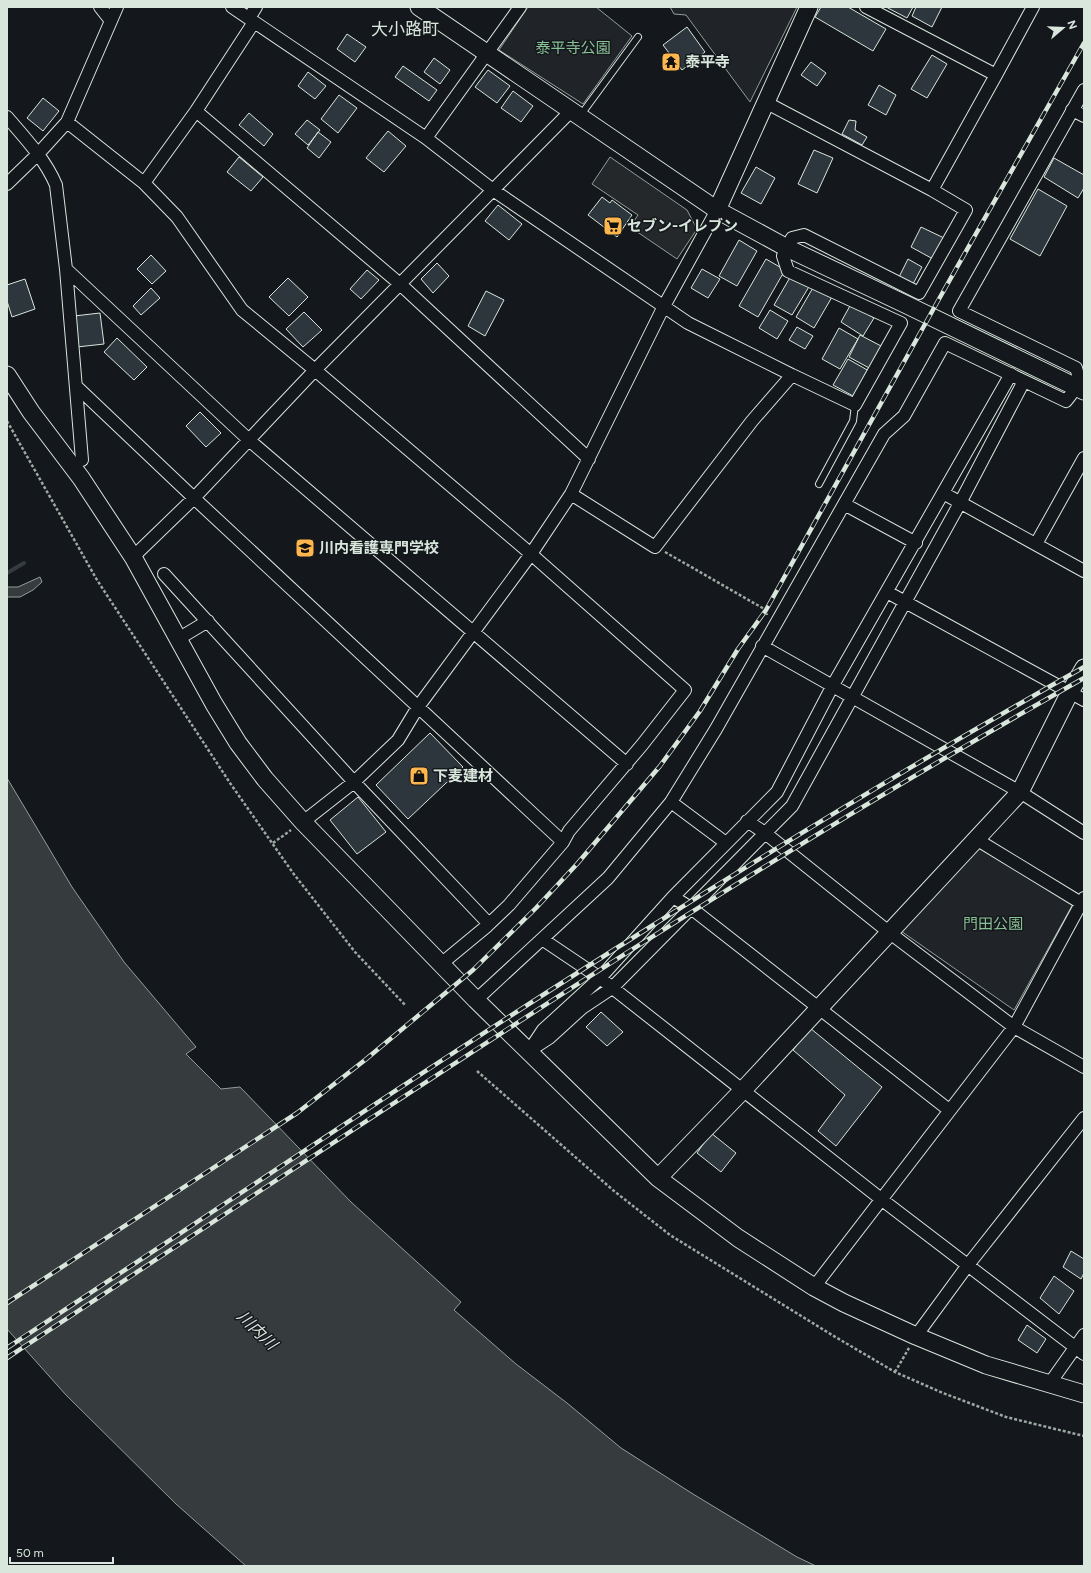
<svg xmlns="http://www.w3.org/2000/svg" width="1091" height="1573" viewBox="0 0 1091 1573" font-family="Figtree,'Noto Sans JP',sans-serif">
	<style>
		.green { fill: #202428; stroke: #939e99 }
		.parking { fill: #24282b; stroke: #939e99 }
		.water { fill: #363b3e; stroke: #939e99 }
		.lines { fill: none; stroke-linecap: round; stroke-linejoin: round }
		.stream { stroke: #363b3e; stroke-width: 4 }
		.building { fill: #2c363c; stroke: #d8e6dc }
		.lane-casing { stroke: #d8e6dc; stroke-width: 8 }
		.street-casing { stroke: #d8e6dc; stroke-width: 14 }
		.secondary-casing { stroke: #d8e6dc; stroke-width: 19 }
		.path { stroke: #9da8a2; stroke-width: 2.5; stroke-dasharray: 3 2; stroke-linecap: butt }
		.lane { stroke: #14181c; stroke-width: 6 }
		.street { stroke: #14181c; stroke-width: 12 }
		.secondary { stroke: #14181c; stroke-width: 17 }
		.rail-casing { stroke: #d8e6dc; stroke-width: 4.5 }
		.rail { stroke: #14181c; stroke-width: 3; stroke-dasharray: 9; stroke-linecap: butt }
		.labels { text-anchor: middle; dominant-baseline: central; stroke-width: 3; stroke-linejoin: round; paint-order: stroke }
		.park-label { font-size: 15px; fill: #8ac095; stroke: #14181c }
		.poi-label { font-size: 15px; font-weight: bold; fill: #d8e6dc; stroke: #14181c; text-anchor: start }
		.water-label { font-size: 16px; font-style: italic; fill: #d8e6dc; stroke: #14181c }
		.quarter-label { font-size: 17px; fill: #d8e6dc; stroke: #14181c }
	</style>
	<rect width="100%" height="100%" fill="#14181c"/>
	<path class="green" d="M528,7H596L632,36L583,104L499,50Z
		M670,7H797L750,102L686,15L674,14Z
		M979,847L1073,904L1014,1010L901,931Z"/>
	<path class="parking" d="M610,157L687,210L697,229L677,259L630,227L638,215L592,184Z"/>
	<path class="water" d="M40,577L42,582L33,590L20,597H7V587H18Z
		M7,778L72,887L124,962L196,1047L186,1054L221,1089L240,1087L351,1202L461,1302L454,1310L516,1364L567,1403L621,1448L693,1494L797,1557L816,1566H246L176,1504L66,1395L7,1329Z"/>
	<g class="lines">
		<path class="stream" d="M7,573L24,563"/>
	</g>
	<path class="building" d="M821,7H848L886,29L873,51L815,17Z
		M886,7H913L907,18Z
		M916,7H942L932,27L912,16Z
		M687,27L705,52L682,70L663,45Z
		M347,34L366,47L355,62L337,49Z
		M932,55L947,64L927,98L911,89Z
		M434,58L450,70L440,84L424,72Z
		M811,62L826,73L817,86L801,75Z
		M403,66L437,90L429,101L395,77Z
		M488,70L510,86L497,103L475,87Z
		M308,72L326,86L315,99L298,86Z
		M879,85L896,95L886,115L868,105Z
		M513,91L533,106L521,122L501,108Z
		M339,95L357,108L338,133L321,119Z
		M43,98L59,111L43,131L27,118Z
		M249,113L273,134L264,146L239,125Z
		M307,120L320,130L308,145L295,134Z
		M849,120L856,121L855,130L867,137L862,145L842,134Z
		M388,131L406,146L384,172L366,158Z
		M318,132L331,142L319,158L307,148Z
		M814,150L833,158L817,193L798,184Z
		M239,157L263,177L251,191L227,172Z
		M1054,158L1084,175V188L1078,198L1044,177Z
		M756,167L775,178L761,204L741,193Z
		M1038,189L1067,206L1040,256L1010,239Z
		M602,197L610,203L612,200L632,215L617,237L588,215Z
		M498,205L522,224L509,240L485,221Z
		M921,227L944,238L933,259L911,247Z
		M739,240L757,251L737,286L719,276Z
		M151,255L166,271L152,284L137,269Z
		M766,259L785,270L758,317L739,306Z
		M908,259L922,267L913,284L899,277Z
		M437,263L449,276L433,293L421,279Z
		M702,269L720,279L708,298L691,288Z
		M367,270L379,280L361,299L350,289Z
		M792,274L810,285L792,315L774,305Z
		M288,278L308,297L289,316L269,297Z
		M25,279L35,309L12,317L7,301V285Z
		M814,286L832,297L814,328L796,317Z
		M151,288L160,298L141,315L133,306Z
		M486,291L504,300L485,336L468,326Z
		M851,304L874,318L863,336L841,322Z
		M770,310L788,321L777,339L759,328Z
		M304,312L322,330L303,347L286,329Z
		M100,313L104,344L77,347L74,316Z
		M797,327L813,336L805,349L789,340Z
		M839,328L858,339L840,369L822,359Z
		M860,335L883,347L871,369L849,357Z
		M117,338L147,367L134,380L104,352Z
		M848,359L869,371L855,397L833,385Z
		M200,412L221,433L206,447L186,426Z
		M430,733L463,767L408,819L376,785Z
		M358,797L386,832L357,854L330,820Z
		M601,1012L623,1032L607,1046L586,1027Z
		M810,1028L882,1087L836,1146L818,1131L845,1095L793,1050Z
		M711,1133L736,1153L721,1172L697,1153Z
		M1071,1251L1084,1259V1273L1081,1279L1063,1267Z
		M1054,1276L1074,1291L1059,1314L1040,1298Z
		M1027,1325L1046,1339L1037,1353L1018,1340Z"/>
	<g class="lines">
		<g class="lane-casing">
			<path id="lane" d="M580,116L638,37
				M819,484L853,421L855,405"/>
		</g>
		<g class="street-casing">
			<path id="street" d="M100,7L111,21
				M232,7L426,138L493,190L688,323L792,375L752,421L655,547L571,494
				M866,7L996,75
				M249,18L256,7
				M765,102L932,190L966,210L919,293L804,235L792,238L783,256L788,271L901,323L855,405L792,375
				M1072,110L1084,116
				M196,111L400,284L589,459
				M7,117C25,138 45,159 56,185L66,269L82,460
				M67,122L144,183L177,217L242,310L315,370L531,554L685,690L642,745L569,831L563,842L509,905L487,926L441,964
				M426,138L520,7
				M144,183L196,111L254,22
				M7,184L38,154L67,122L117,7
				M932,190L996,75L1033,7
				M66,269L249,440L627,764
				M76,386L194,498L563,842
				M943,493L1084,571
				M844,504L916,543
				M1036,544L1084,458
				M133,557L194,498L315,370L572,110
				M164,574L354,782L489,924
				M887,592L1084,700
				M178,639L208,621
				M762,646L1020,792L1084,833
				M671,802L726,843
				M747,821L765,833L890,933L1014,1027L1084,1067
				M303,822L354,782L398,740L418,707L531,554L571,494L664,306L717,210
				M976,839L1081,903
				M673,897L691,908L949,1110
				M542,939L600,978L881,1199L1084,1354
				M476,1000L608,878L671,802L716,729L884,434L904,416L945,343L1066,401C1075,389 1082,384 1076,368L959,311L1084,90
				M533,1045L543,1030L600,978L673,897L777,792L833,685L1011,374
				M529,1051L549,1038L582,1008L612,988L792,806L960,503L1024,381
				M814,1287L1014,1027L1084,898
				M916,1336L968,1265L1084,1118
				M1050,1383L1084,1335"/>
		</g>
		<g class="secondary-casing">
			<path id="secondary" d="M419,7L717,210L787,248L907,305L1084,391
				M717,210L809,7
				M7,375L31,412L81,478L133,557L214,704L238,743L265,779L303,822L476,1000L658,1178L738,1238L814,1287L844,1303L916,1336L986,1365L1084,1394
				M658,1178L743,1090L1020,792L1070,692L1084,668"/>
		</g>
		<path class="path" d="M7,421L97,580L230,783L293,873L355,952L406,1006
			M665,552L766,610L767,615
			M273,843L291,830
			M477,1071L614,1191L670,1235L832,1335L895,1372L943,1393L1006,1417L1084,1436
			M895,1372L909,1348"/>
		<use href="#lane" class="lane"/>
		<use href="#street" class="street"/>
		<use href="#secondary" class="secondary"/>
		<g class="rail-casing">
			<path id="rail" d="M7,1303L297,1113L365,1060L473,970L536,908L577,864L660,766L700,711L738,649L766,610L939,299L1084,43
				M7,1348C221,1207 433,1063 650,927C793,837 937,750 1084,667
				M7,1358C362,1124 714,886 1084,678"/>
		</g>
		<use href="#rail" class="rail"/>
	</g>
	<defs>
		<g id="temple-square" transform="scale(1)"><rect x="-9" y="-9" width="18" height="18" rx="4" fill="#ffb74d" stroke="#14181c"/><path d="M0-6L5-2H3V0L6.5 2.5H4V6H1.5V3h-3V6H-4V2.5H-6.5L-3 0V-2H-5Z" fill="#111"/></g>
		<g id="supermarket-square" transform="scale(1)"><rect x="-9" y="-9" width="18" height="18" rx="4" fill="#ffb74d" stroke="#14181c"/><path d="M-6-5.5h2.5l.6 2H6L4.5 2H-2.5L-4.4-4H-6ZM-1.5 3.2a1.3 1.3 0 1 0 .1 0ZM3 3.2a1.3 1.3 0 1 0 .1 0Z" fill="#111"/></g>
		<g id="university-square" transform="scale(1)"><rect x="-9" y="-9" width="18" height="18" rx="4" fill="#ffb74d" stroke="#14181c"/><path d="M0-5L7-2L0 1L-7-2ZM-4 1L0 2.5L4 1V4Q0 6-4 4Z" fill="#111"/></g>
		<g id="shop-square" transform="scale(1)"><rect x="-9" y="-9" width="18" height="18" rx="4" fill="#ffb74d" stroke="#14181c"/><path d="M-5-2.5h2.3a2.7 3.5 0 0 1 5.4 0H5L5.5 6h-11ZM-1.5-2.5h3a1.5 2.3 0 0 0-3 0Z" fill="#111"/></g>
	</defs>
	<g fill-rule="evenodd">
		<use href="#temple-square" x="671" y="62"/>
		<use href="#supermarket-square" x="613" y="226"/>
		<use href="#university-square" x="305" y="548"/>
		<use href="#shop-square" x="419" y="776"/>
	</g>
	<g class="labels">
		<g class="park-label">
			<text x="573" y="48">泰平寺公園</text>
			<text x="993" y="924">門田公園</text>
		</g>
		<g class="poi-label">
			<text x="685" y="62">泰平寺</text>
			<text x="627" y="226">セブン-イレブン</text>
			<text x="319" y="548">川内看護専門学校</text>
			<text x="433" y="776">下麦建材</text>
		</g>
		<g class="water-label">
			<text transform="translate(257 1330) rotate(44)">川内川</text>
		</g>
		<g class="quarter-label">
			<text x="405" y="29">大小路町</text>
		</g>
	</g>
	<rect width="1091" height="1573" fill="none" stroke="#d8e6dc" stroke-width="16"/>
	<g transform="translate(1063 28) rotate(71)" stroke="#14181c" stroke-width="3" paint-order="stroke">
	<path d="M0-3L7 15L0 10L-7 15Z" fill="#d8e6dc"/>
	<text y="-6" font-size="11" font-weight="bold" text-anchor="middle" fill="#d8e6dc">N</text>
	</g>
	<path d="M10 1557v6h103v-6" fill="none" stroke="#d8e6dc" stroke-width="2"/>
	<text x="16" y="1557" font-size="12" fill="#d8e6dc" stroke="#14181c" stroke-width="3" paint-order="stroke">50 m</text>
</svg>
